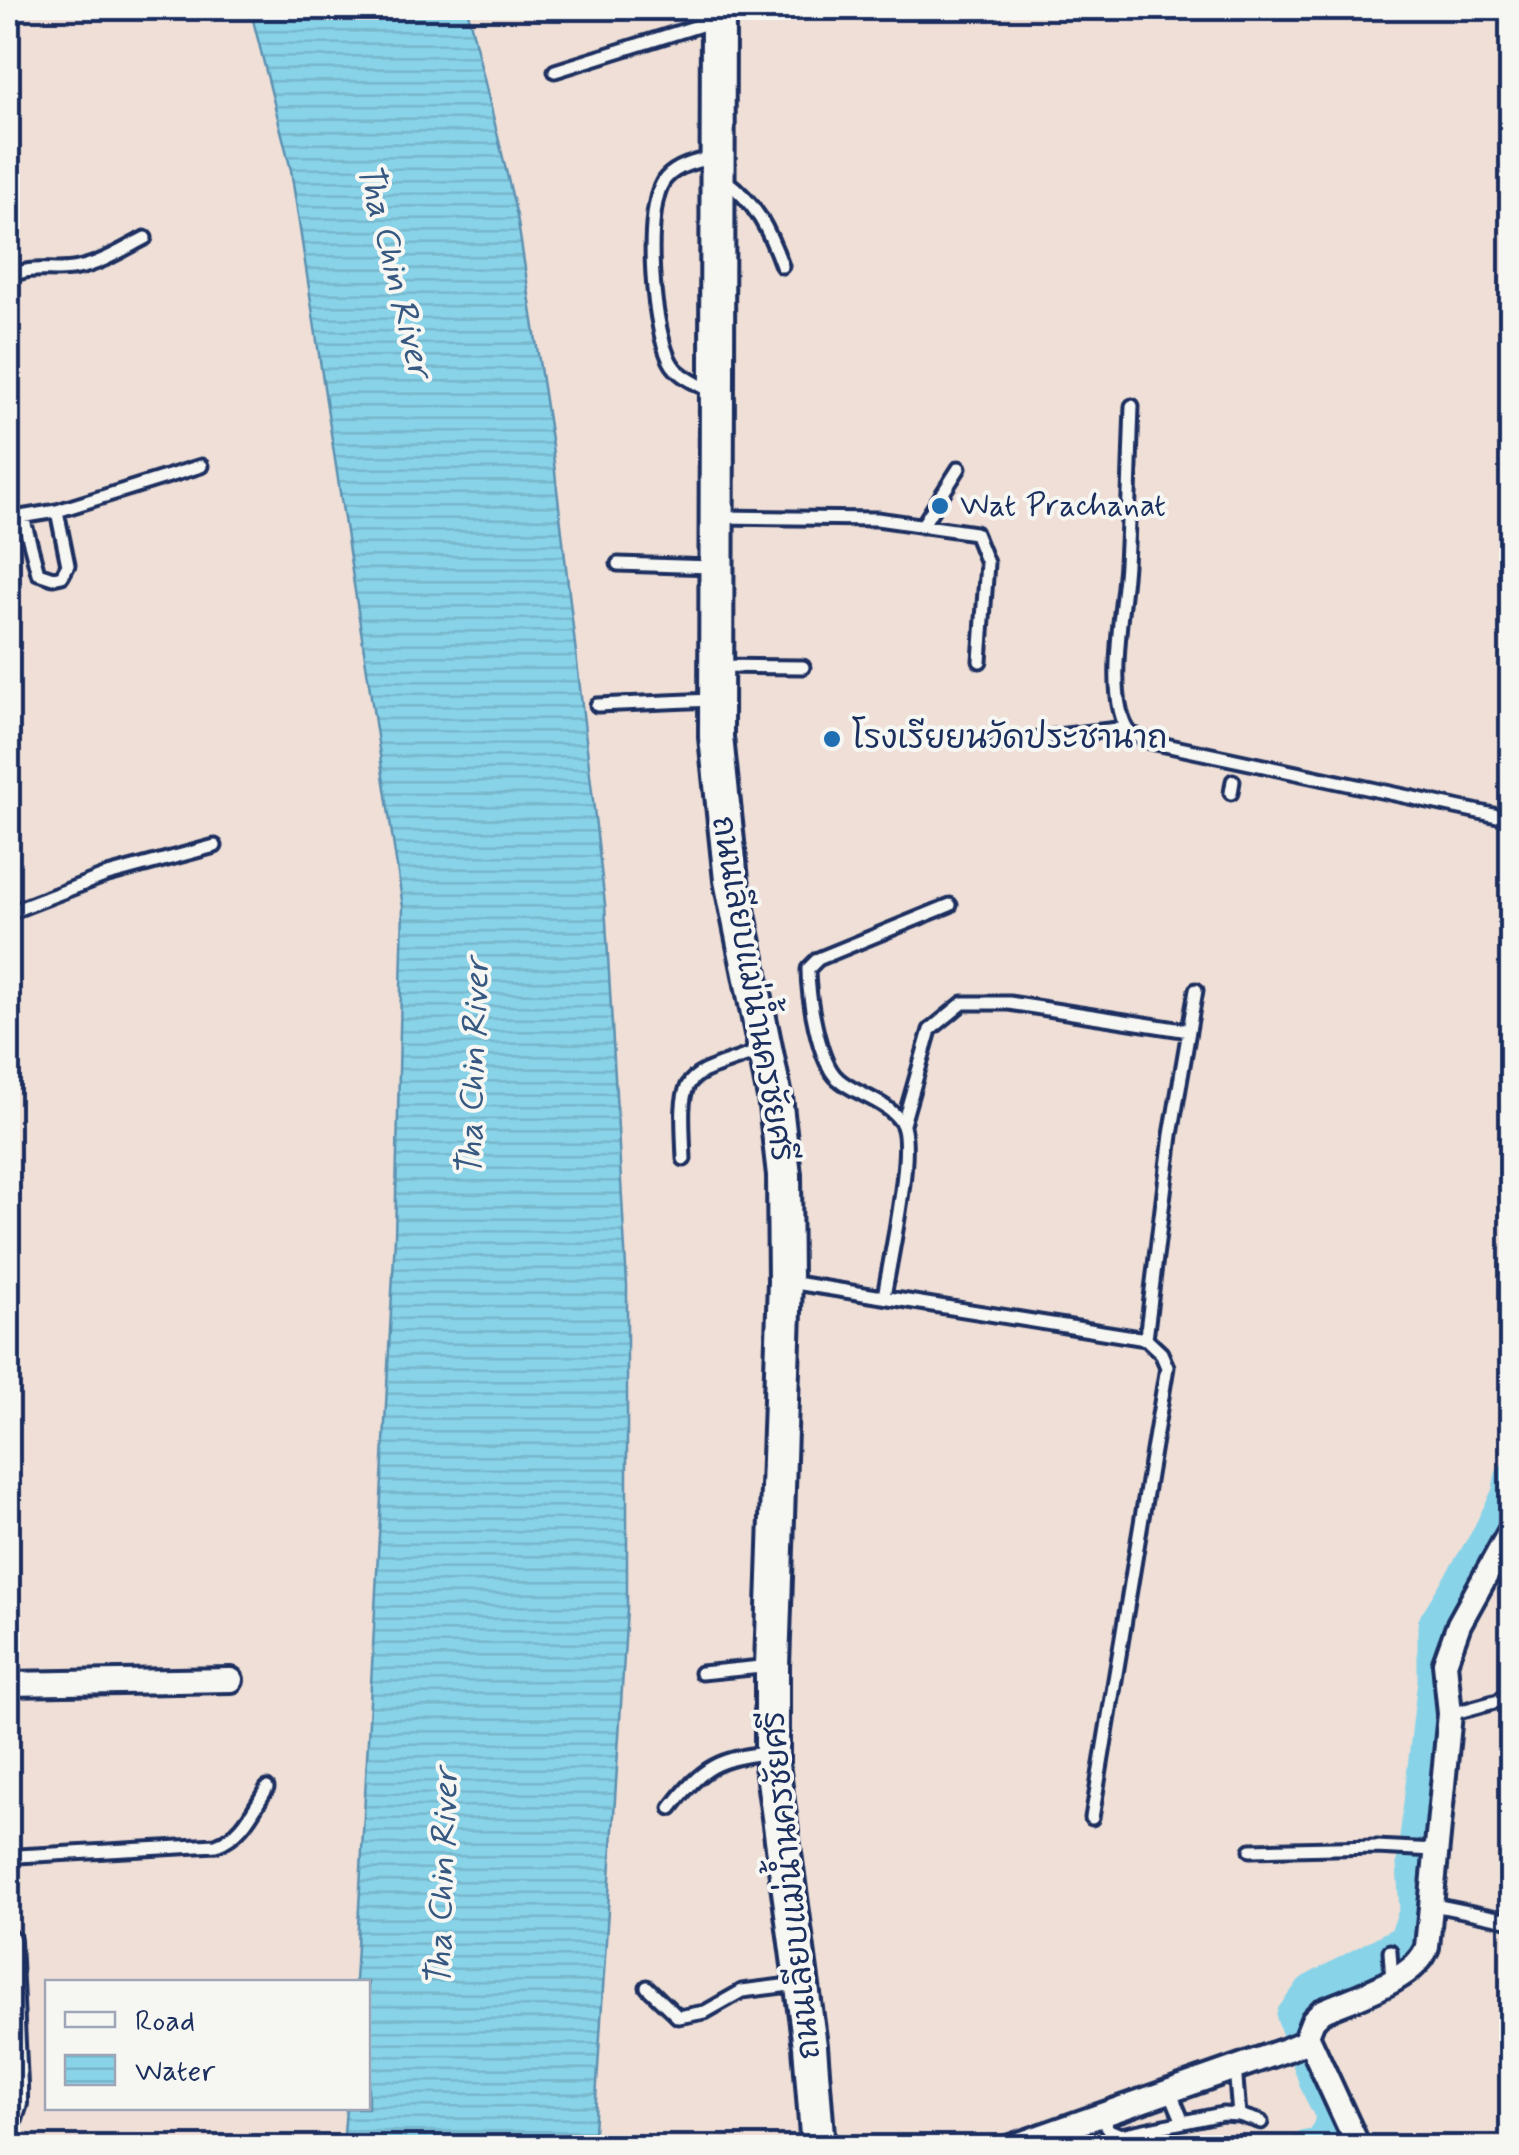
<svg xmlns="http://www.w3.org/2000/svg" width="1519" height="2155" viewBox="0 0 1519 2155" font-family="Mynerve,'Playpen Sans Thai',sans-serif">
	<style>
		.water { fill: url(#water-rules); stroke: #5d91b1; stroke-width: 2.5 }
		.lines { fill: none; stroke-linecap: round; stroke-linejoin: round }
		.river { stroke: #89d3e9; stroke-width: 35 }
		.lane-casing { stroke: #1b2f5e; stroke-width: 19 }
		.street-casing { stroke: #1b2f5e; stroke-width: 30 }
		.secondary-casing { stroke: #1b2f5e; stroke-width: 40 }
		.lane { stroke: #f6f6f2; stroke-width: 11 }
		.street { stroke: #f6f6f2; stroke-width: 22 }
		.secondary { stroke: #f6f6f2; stroke-width: 32 }
		.poi-dot { fill: #1f6fb2; stroke: #f6f6f2; stroke-width: 4 }
		.labels { text-anchor: middle; dominant-baseline: central; stroke-width: 8; stroke-linejoin: round; paint-order: stroke }
		.poi-label { font-size: 32px; fill: #1b2f5e; stroke: #f6f6f2; text-anchor: start }
		.street-label { font-size: 32px; fill: #1b2f5e; stroke: #f6f6f2 }
		.water-label { font-size: 35px; font-style: italic; fill: #365881; stroke: #f6f6f2 }
	</style>
	<defs>
		<pattern id="water-rules" width="6" height="5" patternUnits="userSpaceOnUse" patternTransform="scale(2.5)"><rect width="6" height="5" fill="#89d3e9"/><path d="M0 2.5h6" fill="none" stroke="#76b5ca"/></pattern>
	</defs>
	<rect width="100%" height="100%" fill="#efdfd6"/>
	<filter id="ink" filterUnits="userSpaceOnUse"><feTurbulence type="fractalNoise" baseFrequency=".01" numOctaves="2"/><feDisplacementMap in="SourceGraphic" scale="20" xChannelSelector="R" yChannelSelector="G"/><feConvolveMatrix kernelMatrix="1 2 1 2 8 2 1 2 1" color-interpolation-filters="sRGB"/></filter>
	<g filter="url(#ink)">
		<path class="water" d="M250,8H467L517,216L552,446L605,904L627,1285V1609L593,2147H343L346,2108H368V1982H355L395,1237L403,907L291,170Z"/>
		<g class="lines">
			<path class="river" d="M1307,2148L1324,2145L1334,2117L1318,2085L1294,2016L1312,1992L1406,1941L1417,1910L1414,1865L1435,1680V1625L1486,1542L1509,1495L1512,1479"/>
			<g class="lane-casing">
				<path id="lane" d="M555,71L714,21
					M725,180C756,203 769,230 782,266
					M8,278C32,263 52,274 78,268C102,263 124,249 145,238
					M713,393C701,385 682,378 674,367C652,340 642,204 666,178C678,165 698,161 715,157
					M1132,406C1130,459 1129,511 1126,564C1124,605 1104,700 1130,733L1151,742L1512,819
					M23,517L38,573L53,578L62,576L68,565L57,511
					M720,517L877,519L975,533L987,563L980,661
					M8,519L57,511L201,466
					M922,526L959,468
					M618,564L712,567
					M717,666L803,667
					M597,705L712,700
					M997,743L1126,728
					M1231,793L1233,781
					M8,913L104,876L215,846
					M903,1124L930,1030L963,1003H1009L1189,1031
					M684,1159C680,1068 679,1080 763,1050
					M789,1282L1146,1339L1161,1353L1167,1367L1092,1818
					M884,1297C889,1265 916,1144 901,1122C886,1100 856,1095 838,1079C818,1062 808,994 808,969L818,959L950,905
					M1146,1339L1171,1135L1196,990
					M701,1673L771,1666
					M1451,1714L1498,1701L1512,1691
					M671,1808C704,1765 718,1759 771,1752
					M1251,1850L1376,1847L1435,1850
					M8,1862L18,1856L216,1845C243,1835 252,1812 267,1788
					M1429,1904L1512,1921
					M1390,1951L1392,1981
					M647,1987L678,2017L705,2012L742,1991L798,1984
					M1235,2067L1239,2115
					M1170,2091L1183,2122
					M1100,2117L1109,2130L1121,2135L1222,2114L1239,2115L1261,2122"/>
			</g>
			<g class="street-casing">
				<path id="street" d="M8,1684L231,1680
					M8,1941L15,2085V2103L8,2125
					M1307,2035L1313,2020L1321,2012C1352,1998 1416,1980 1427,1947L1450,1714L1445,1663L1459,1624L1512,1528
					M1008,2148L1286,2050L1305,2042L1307,2035L1359,2148"/>
			</g>
			<g class="secondary-casing">
				<path id="secondary" d="M718,8L716,737L731,880L775,1097L784,1175L785,1281L772,1666V1765L810,2046L818,2148"/>
			</g>
			<use href="#lane" class="lane"/>
			<use href="#street" class="street"/>
			<use href="#secondary" class="secondary"/>
		</g>
	</g>
	<g class="poi-dot">
		<circle cx="940" cy="506" r="10"/>
		<circle cx="832" cy="739" r="10"/>
	</g>
	<g class="labels">
		<g class="poi-label">
			<text x="960" y="506">Wat Prachanat</text>
			<text x="852" y="739">โรงเรียยนวัดประชานาถ</text>
		</g>
		<g class="street-label">
			<text transform="translate(752 989) rotate(80)">ถนนเลียบแม่น้ำนครชัยศรี</text>
			<text transform="translate(792 1885) rotate(-96)">ถนนเลียบแม่น้ำนครชัยศรี</text>
		</g>
		<g class="water-label">
			<text transform="translate(394 270) rotate(76)">Tha Chin River</text>
			<text transform="translate(474 1068) rotate(-88)">Tha Chin River</text>
			<text transform="translate(443 1878) rotate(-88)">Tha Chin River</text>
		</g>
	</g>
	<rect width="1519" height="2155" fill="none" stroke="#f6f6f2" stroke-width="40"/>
	<rect x="20" y="20" width="1479" height="2115" fill="none" stroke="#1b2f5e" stroke-width="4" filter="url(#ink)"/>
	<rect x="45" y="1980" width="325" height="130" fill="#f6f6f2" stroke="#9ea6b7" stroke-width="2.5"/>
	<rect x="65" y="2012" width="50" height="15" fill="#f6f6f2" stroke="#9ea6b7" stroke-width="2.5"/>
	<text x="135" y="2030" font-size="30" fill="#1b2f5e">Road</text>
	<rect x="65" y="2055" width="50" height="30" fill="url(#water-rules)" stroke="#9ea6b7" stroke-width="2.5"/>
	<text x="135" y="2080" font-size="30" fill="#1b2f5e">Water</text>
</svg>
